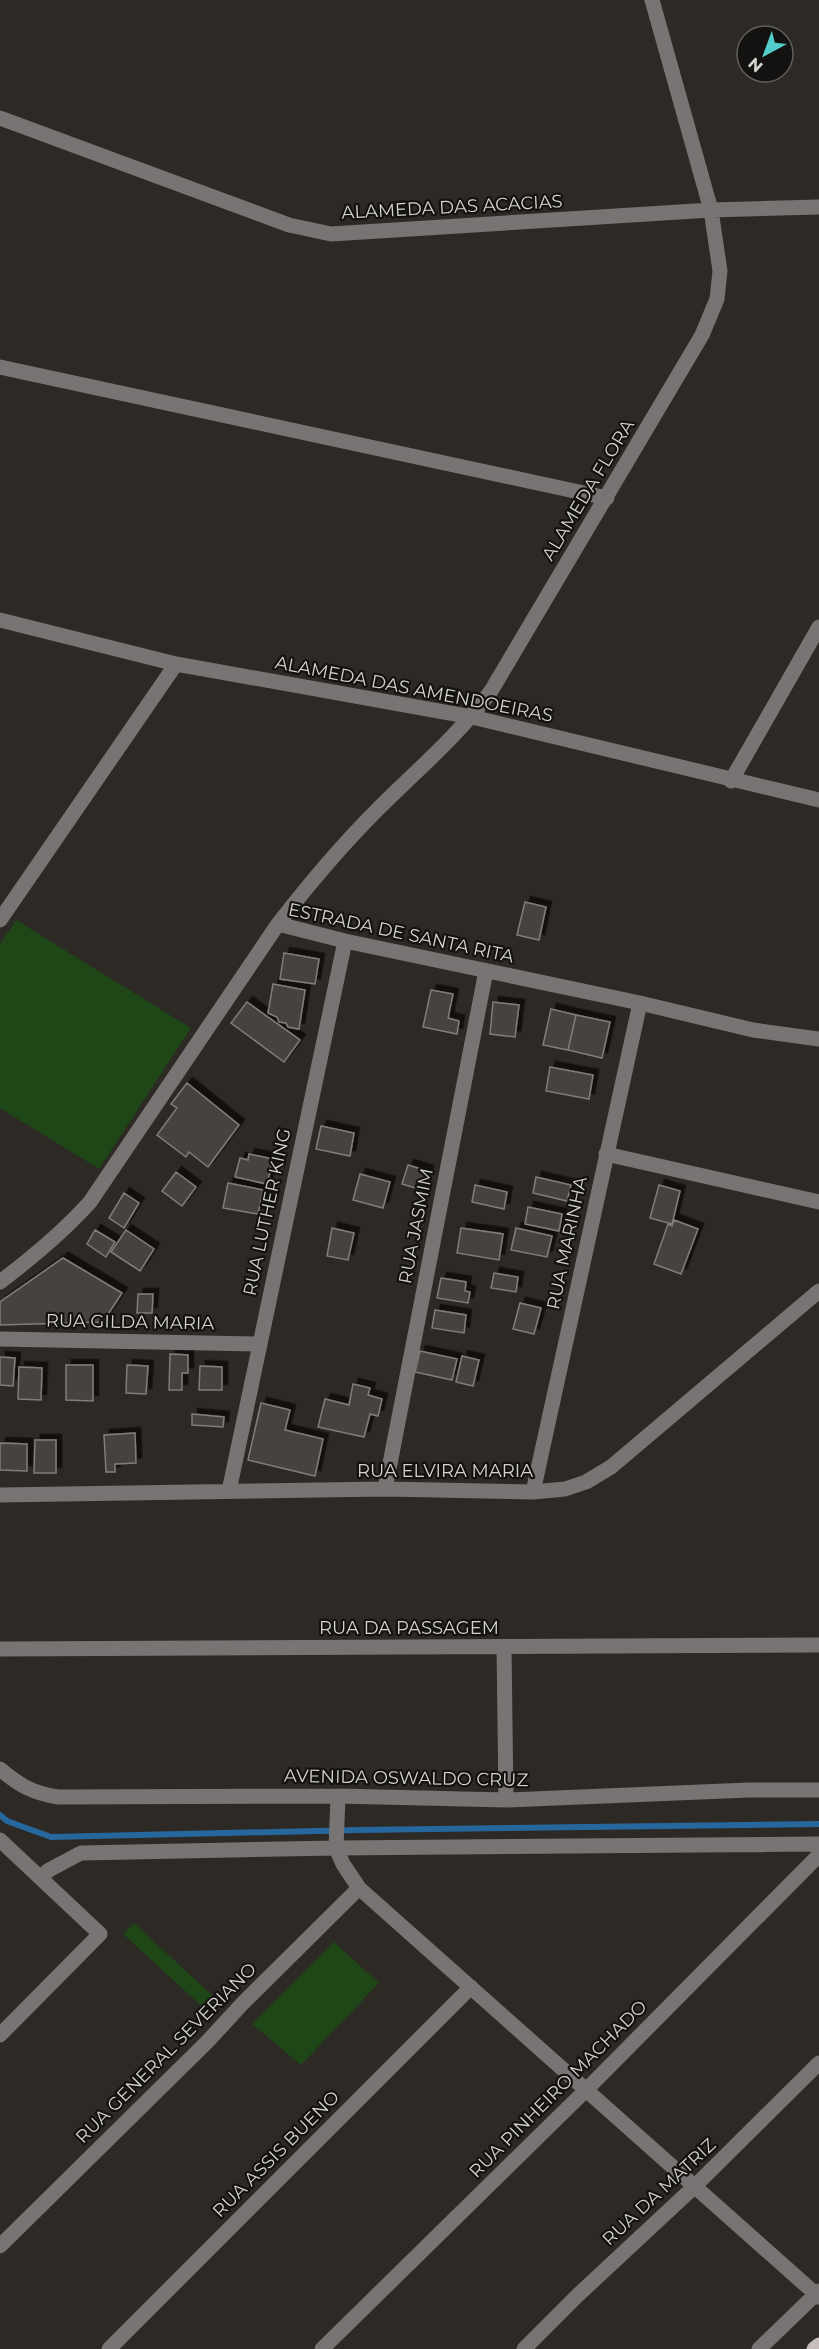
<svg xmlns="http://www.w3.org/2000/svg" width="819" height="2349" viewBox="0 0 819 2349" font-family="Montserrat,sans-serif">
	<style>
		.green { fill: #1e4617 }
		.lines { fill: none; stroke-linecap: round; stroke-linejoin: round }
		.stream { stroke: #26679e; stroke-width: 6 }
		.building { fill: #46423d; stroke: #827d78; stroke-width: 1.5; filter: url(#shadow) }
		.minor { stroke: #777473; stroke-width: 15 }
		.major { stroke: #c5bebd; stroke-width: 15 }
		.labels { text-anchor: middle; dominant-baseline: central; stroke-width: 4.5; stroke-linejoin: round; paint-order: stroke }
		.street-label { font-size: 18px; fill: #d5d3d0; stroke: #141210 }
	</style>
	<defs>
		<filter id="shadow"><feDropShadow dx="5.5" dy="-5.5" stdDeviation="0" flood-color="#0009"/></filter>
	</defs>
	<rect width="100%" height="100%" fill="#2d2925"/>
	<path class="green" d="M16,920L191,1028L99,1169L0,1108V944Z
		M134,1923L217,2000L207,2011L123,1934Z
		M334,1942L379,1983L301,2065L252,2024Z"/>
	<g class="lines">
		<path class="stream" d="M0,1815L7,1821L51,1837L359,1830L819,1824"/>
	</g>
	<path class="building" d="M525,902L546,907L539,940L517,935Z
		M284,953L319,959L315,984L280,979Z
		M273,984L305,990L299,1029L288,1027L286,1023L279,1022L277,1017L268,1013Z
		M431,990L453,994L448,1018L459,1021L457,1034L423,1027Z
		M247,1002L300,1040L284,1062L231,1023Z
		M493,1002L519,1005L515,1037L490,1034Z
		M551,1009L576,1015L568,1050L543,1045Z
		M576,1015L610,1022L602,1058L568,1050Z
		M550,1067L593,1075L589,1099L546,1091Z
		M187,1083L239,1125L208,1167L189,1152L186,1157L157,1135L177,1108L171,1104Z
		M321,1126L354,1133L350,1156L316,1149Z
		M249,1154L273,1159L267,1184L235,1177L240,1158L248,1160Z
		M408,1165L428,1171L422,1190L402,1184Z
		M176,1172L196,1187L182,1206L162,1191Z
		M360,1174L390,1182L383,1208L353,1200Z
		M536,1177L571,1185L567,1201L533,1193Z
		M228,1183L263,1190L258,1214L223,1208Z
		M475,1185L507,1192L504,1209L472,1202Z
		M659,1185L680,1191L672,1224L650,1218Z
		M124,1193L139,1203L124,1228L109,1218Z
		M528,1207L562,1214L559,1231L525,1224Z
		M674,1220L698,1229L681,1274L654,1264L668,1224L672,1226Z
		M332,1228L354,1233L348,1260L327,1256Z
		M461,1228L503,1234L499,1260L457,1253Z
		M516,1228L552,1236L547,1257L511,1250Z
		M95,1230L115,1242L106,1257L87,1244Z
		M126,1230L154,1249L140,1271L111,1252Z
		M63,1258L122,1293L103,1322L0,1325V1302Z
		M494,1273L518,1277L516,1292L491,1288Z
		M441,1278L466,1282L465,1291L470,1292L468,1303L437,1298Z
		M138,1294H153L152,1313H137Z
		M520,1303L541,1308L534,1334L513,1329Z
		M435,1310L466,1315L464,1333L432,1328Z
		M420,1351L457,1359L452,1380L415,1372Z
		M170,1354L188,1355V1373H182V1390H169Z
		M462,1356L479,1360L473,1386L456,1382Z
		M0,1357L15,1358L13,1386L0,1385Z
		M66,1365H93V1401L66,1400Z
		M127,1365L148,1366L146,1394L126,1393Z
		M200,1366L222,1367V1390H199Z
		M19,1367L42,1368L41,1400L18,1399Z
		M353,1384L370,1388L368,1395L382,1399L378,1416L370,1414L364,1437L318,1427L325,1399L349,1405Z
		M261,1403L290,1410L285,1430L323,1439L315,1476L248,1460Z
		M192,1414L224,1417L223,1427L192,1425Z
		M135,1433L136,1463L115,1464V1472H106L104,1435Z
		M35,1440H56V1473H34Z
		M0,1443L27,1444V1471L0,1470Z"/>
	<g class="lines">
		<path class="minor" d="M0,118L289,225L331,234L711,210L819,207
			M0,367L607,498
			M0,620L176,664L472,717L819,800
			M731,781L819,627
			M0,920L176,664
			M278,924L345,941L640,1003L753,1030L819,1039
			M606,1154L819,1202
			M0,1282C33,1257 63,1232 90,1202L278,924C309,884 341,846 377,810C416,771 458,736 491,691L702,335L717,299L720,271L711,210L652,0
			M0,1339L258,1344
			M385,1489L486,971
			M229,1491L345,941
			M533,1492L640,1003
			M0,1495L385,1489L533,1492L565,1489L586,1482L611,1467L819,1291
			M504,1647L506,1800
			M0,1649L819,1645
			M0,1769C20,1786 33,1793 58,1797L338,1796L506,1800L749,1790H819
			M338,1796L336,1848L343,1864L359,1888L819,2297
			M0,1840L100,1934L0,2035
			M41,1877L49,1870L81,1853L336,1848L819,1844
			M0,2246L208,2041L242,2004L359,1888
			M109,2349L471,1987
			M322,2349L585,2091L819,1855
			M524,2349L578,2295L694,2187L819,2063
			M759,2349L819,2291"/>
		<path class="major" d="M814,2349L819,2345"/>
	</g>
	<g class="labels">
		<g class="street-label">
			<text transform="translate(452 207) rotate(-3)">ALAMEDA DAS ACACIAS</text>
			<text transform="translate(588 490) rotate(-59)">ALAMEDA FLORA</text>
			<text transform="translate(414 689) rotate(11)">ALAMEDA DAS AMENDOEIRAS</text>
			<text transform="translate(401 933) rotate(12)">ESTRADA DE SANTA RITA</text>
			<text transform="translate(267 1212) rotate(-78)">RUA LUTHER KING</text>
			<text transform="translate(416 1226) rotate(-79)">RUA JASMIM</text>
			<text transform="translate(567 1243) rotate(-78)">RUA MARINHA</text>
			<text transform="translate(130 1322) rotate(1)">RUA GILDA MARIA</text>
			<text x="445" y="1471">RUA ELVIRA MARIA</text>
			<text x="409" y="1628">RUA DA PASSAGEM</text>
			<text transform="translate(406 1778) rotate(1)">AVENIDA OSWALDO CRUZ</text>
			<text transform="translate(166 2053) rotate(-45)">RUA GENERAL SEVERIANO</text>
			<text transform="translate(558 2089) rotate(-45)">RUA PINHEIRO MACHADO</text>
			<text transform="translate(276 2154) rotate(-45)">RUA ASSIS BUENO</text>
			<text transform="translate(659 2192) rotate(-43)">RUA DA MATRIZ</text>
		</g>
	</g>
	<g transform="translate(765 54) rotate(221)"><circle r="28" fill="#141210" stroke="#615f5d" stroke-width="1.5"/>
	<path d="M0-4.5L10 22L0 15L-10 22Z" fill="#52cdcc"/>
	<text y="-9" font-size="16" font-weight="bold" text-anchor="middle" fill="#d5d3d0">N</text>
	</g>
</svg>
